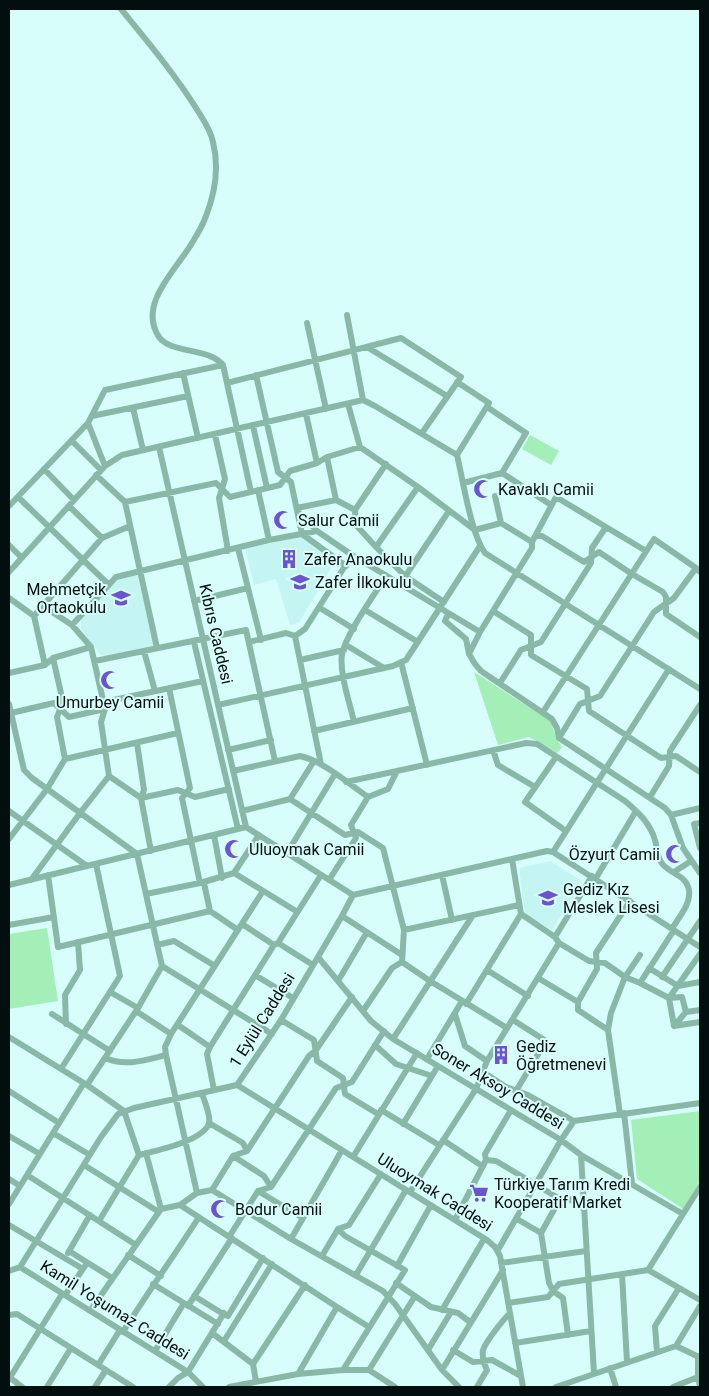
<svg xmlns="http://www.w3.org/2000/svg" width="709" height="1396" viewBox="0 0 709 1396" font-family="Roboto,sans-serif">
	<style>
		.built { fill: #c4f5f2 }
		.green { fill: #a4eeb8 }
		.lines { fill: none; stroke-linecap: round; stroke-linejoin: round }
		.minor { stroke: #8ab8a8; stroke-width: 6 }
		.labels { text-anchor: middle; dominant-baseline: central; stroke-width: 4; stroke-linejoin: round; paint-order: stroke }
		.poi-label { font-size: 16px; fill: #030e0e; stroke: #d8fefb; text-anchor: start }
		.street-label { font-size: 16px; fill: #030e0e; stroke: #d8fefb }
	</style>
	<rect width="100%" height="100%" fill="#d8fefb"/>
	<path class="built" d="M302,536L335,561L299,623L290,625L276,579L254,585L245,549Z
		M137,573L154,643L153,646L105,656L100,654L81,629V618L117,578Z
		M550,861L583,882L552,930L525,914L519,868Z"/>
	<path class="green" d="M530,435L559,451L551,465L522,449Z
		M474,672L551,721L556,738L562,747L557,753L529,737L498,745Z
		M47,928L58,1001L9,1009V934Z
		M700,1111V1181L683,1209L637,1179L631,1120Z"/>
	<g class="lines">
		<path class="minor" d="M121,9C147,41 174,73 196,108C202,118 211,130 213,142C219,166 215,193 206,216C203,225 197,235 192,243C177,269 137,304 159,337C171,354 208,347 223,365L251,492
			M347,315L363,400
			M307,323L326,409
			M367,347L447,396
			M183,373L198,438
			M256,375L278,472L291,482L302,534L346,566
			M457,382L489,403L457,455
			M227,383L401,338L461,377L422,433
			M348,404L360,447L418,487L475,530L501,523L532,542
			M133,408L143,450
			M306,414L317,463
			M92,416L188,396
			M253,426L267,488
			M215,435L225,479L219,498L228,551
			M72,441L101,470
			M159,447L246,827
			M327,457L336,500
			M105,466L88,423L105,390L223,365
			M44,469L74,500
			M502,473L551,505
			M96,475L125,502L216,483L230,497L280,485L290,471L317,463L327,457L360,447
			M463,483L502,473L526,433L487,407
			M258,490L269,540
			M495,496L501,523
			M18,497L108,584
			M125,502L157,648
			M9,506L88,423
			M69,506L102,538
			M297,508L336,500L355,510L356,525L376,547L405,576L444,602
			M355,510L386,464
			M299,513L317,531L352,555L480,632
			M536,536H542L584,562L599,552L632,574L663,592L666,597V614L700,637
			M9,545L22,558
			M376,547L418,487
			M238,548L261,640
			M9,572L105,466L122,455L363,400L375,406L457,455C463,480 471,534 485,553L700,689
			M400,584L449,511
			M9,598L34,616L45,665
			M194,601L248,588
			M43,606L72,625L91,647L105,709L101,722L109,776L141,798L178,790L195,797L229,789
			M320,608L354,629
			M365,610L418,642
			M493,611L531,635V655L587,689L589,711L661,758L676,756L700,772
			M448,614L445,621L466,639L469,654L475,664L481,671L552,719L557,728L559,738L665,808L671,815L683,848L700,873
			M34,616L102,538L130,526
			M72,625L116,577L269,540L317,531
			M295,636L321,764
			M295,636L305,629L352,555
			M194,642L238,829
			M249,642L286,633L295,636
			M346,645L384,668
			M144,651L155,691
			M469,654L480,632L532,548V542L556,497L646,551
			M53,658L63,702L57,717L65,759
			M300,660L344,650
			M95,661L246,630L275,761
			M401,662L427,765
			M9,673L45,665L53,658L91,647
			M500,683L521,650L541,642L591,563L592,548L606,527
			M169,688L190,788L182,798L200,883
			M104,702L203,681
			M9,704L24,770L32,778L137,854L162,966L138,1008L87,1085
			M218,705L393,666L406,660L480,546
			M543,712L654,539L696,568L700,572
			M11,713L54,703L69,717L105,709
			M354,722C350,703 339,673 342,654C346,634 375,594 386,576
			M314,731L413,708
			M559,738L580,704L600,696L654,612L674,598L696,568
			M137,743L144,790L141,798L151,851
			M228,750L271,740
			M493,750L498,765L535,787
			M556,757L525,802L566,831
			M233,771L300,756C323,761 348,783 368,797
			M346,782L526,743L537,744L625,801C638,812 650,823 655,840C657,847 657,856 661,862C668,874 687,874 689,891C691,904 678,918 672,929
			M650,797L669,766L670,751L700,705
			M290,799L314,761
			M9,811L87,866
			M242,811L290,799L345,835L358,832L383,848L404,930L402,962
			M671,815L700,808
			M700,823L694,824L700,848
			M214,835L222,878
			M9,839L47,789L65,759L178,733
			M553,852L669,669
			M287,853L335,774
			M674,872L691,861
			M234,873L296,911
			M48,875L58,947L210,911
			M442,875L452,920
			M596,878L636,811
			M31,880L80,813L109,776
			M329,880L356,838L351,825L368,797L388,789L397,771
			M204,883L210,911L238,930
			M9,885L246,827L353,895L547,851L553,852L700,947
			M146,894L200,883L234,873L259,835
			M521,914L555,937L559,943L589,961L605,963L625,977L640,983L669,998L674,1026L700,1022
			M342,916L402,955
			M242,924L274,945
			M9,925L54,917
			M404,930L519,905
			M555,937L592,876
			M278,943L313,965
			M157,945L174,941L215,966
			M318,957L371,1021L393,1039L561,1140L581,1155L683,1214
			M402,962L430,981L507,1028
			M162,966L272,1034
			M649,968L678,986L700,982
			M487,970L528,996
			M255,975L293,998
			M662,977L700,921
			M538,978L578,1002
			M338,981L367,932
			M640,983L674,930
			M110,992L138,1008
			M669,998L700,954
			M669,998L682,997L686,1012
			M466,1004L521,914L512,859
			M136,1011L171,1034
			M363,1011L392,968L402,962
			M52,1014L110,1051
			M455,1014L465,1046L487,1061
			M281,1020L314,1040L317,1061L343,1078L345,1094L378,1114
			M513,1020L546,1041L516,1091
			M66,1024L65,995L80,970L78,942
			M178,1025L210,1047L207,1054L214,1090
			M674,1026L686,1012L700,1010
			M608,1030L578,1010V1002L597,969L596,953L630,901
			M9,1037L87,1085L124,1111L139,1155
			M393,1039L473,915
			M375,1045L396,1064L432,1076
			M210,1047L274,945L278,943L321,875
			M105,1058C126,1067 145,1060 166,1055
			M427,1059L462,1001
			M61,1069L120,976L96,864
			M483,1072L506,1087L528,1095L574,1121
			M237,1085L487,1240L495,1247L500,1256L523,1387
			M9,1091L59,1123
			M381,1110L439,1145
			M624,1113L632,1183
			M620,1114L608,1030L611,1013L625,977L640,955
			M209,1123L243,1143L247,1151
			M403,1124L438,1066
			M53,1133L90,1155
			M9,1136L40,1154
			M443,1140L482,1166
			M146,1153L161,1209
			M581,1155L594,1373
			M233,1156L264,1176L271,1187
			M353,1157L417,1053
			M486,1160L496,1161L560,1199L568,1198L584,1209
			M84,1165L159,1212
			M27,1175L136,1245
			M9,1179L20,1186
			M212,1190L233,1156L247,1151L309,1056L316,1050L352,997
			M258,1191L303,1218
			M410,1192L476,1089L487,1061L559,943
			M197,1193L166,1055L165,1047L171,1034L263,891
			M9,1204L84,1083
			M180,1205L337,1307L369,1327
			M517,1219L541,1233L549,1283L553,1291L563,1298L568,1335
			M455,1220L486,1160L485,1154L511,1110
			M99,1221L139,1155C155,1151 204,1141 209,1123C211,1115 204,1101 202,1093
			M9,1225L83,1269
			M338,1229L345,1236L405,1270L343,1370
			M541,1233L560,1199
			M229,1237L258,1191L271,1187L336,1088L352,1082L384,1031
			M291,1239L342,1150
			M498,1250L561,1140L574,1121L700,1103
			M69,1251L112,1278
			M68,1253L90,1215
			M128,1255L161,1276
			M322,1256L338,1229L349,1225L381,1174
			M501,1263L586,1251
			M397,1266L431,1205
			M20,1267L101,1137L118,1114L134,1108L237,1085L281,1020L342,916L353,895
			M648,1270L700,1187
			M9,1271L20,1267L188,1372L203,1387
			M622,1274L627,1362
			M356,1275L406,1190
			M396,1283L431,1307L458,1313L470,1322
			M153,1284L218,1324
			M65,1295L85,1266
			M194,1296L225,1315
			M508,1303L548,1297L559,1284L648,1270L700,1300
			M188,1306L232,1238
			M442,1310L484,1239
			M90,1311L161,1209L180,1205L197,1193L212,1190L291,1239L383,1291L395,1304L442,1370L459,1387
			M9,1315L17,1314L133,1387
			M228,1316L263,1258
			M123,1332C148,1292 174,1256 199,1217
			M212,1333L253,1364L256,1382
			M224,1341L272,1264
			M515,1343L591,1331
			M676,1346L700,1306
			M676,1346L699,1357
			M428,1350L451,1312
			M453,1350L473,1362L492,1360L521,1376
			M155,1351L184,1303
			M657,1352L655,1326L679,1288
			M698,1356V1377L700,1387
			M253,1364L305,1285
			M98,1365L120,1330
			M610,1368L616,1387
			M369,1370L415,1296
			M442,1370L503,1270
			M298,1374L337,1307
			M9,1377L22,1387
			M9,1379L62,1294
			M47,1387L71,1348
			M95,1387L106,1370
			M169,1387L178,1378L188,1372L224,1313
			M229,1387L298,1374L343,1370H369L395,1387
			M477,1387L487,1370C484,1364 482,1357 483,1350C486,1341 503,1320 510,1313
			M556,1387L676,1346
			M673,1387L698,1377"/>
	</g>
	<defs>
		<g id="mosque-bare" transform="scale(1.5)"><path d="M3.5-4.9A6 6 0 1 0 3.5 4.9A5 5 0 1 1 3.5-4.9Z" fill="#6b55cf" stroke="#d8fefb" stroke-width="2.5" paint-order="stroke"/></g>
		<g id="building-bare" transform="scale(1.5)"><path d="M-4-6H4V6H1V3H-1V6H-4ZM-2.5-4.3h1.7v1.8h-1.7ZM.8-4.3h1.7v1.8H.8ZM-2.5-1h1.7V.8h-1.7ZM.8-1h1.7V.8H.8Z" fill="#6b55cf" stroke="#d8fefb" stroke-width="2.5" paint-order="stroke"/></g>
		<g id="school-bare" transform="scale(1.5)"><path d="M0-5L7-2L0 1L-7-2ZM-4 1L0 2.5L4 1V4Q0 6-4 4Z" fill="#6b55cf" stroke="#d8fefb" stroke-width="2.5" paint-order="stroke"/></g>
		<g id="supermarket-bare" transform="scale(1.5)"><path d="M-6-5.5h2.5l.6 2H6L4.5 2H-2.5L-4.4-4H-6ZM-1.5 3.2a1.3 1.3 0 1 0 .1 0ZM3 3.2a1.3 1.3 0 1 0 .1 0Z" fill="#6b55cf" stroke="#d8fefb" stroke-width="2.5" paint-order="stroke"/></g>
	</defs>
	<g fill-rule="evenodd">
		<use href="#mosque-bare" x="483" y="489"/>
		<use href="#mosque-bare" x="283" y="520"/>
		<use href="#building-bare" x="289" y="559"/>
		<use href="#school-bare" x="300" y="582"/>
		<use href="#school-bare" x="121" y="598"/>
		<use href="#mosque-bare" x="110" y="680"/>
		<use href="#mosque-bare" x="234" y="849"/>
		<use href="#mosque-bare" x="675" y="854"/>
		<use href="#school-bare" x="548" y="898"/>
		<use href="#building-bare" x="501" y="1055"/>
		<use href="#supermarket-bare" x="479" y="1193"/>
		<use href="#mosque-bare" x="220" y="1209"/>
	</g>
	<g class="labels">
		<g class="poi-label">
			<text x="498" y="489">Kavaklı Camii</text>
			<text x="298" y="520">Salur Camii</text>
			<text x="304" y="559">Zafer Anaokulu</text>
			<text x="315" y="582">Zafer İlkokulu</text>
			<text x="106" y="589" text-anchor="end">Mehmetçik<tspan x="106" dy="18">Ortaokulu</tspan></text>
			<text x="110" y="702" text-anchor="middle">Umurbey Camii</text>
			<text x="249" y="849">Uluoymak Camii</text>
			<text x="660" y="854" text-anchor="end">Özyurt Camii</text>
			<text x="563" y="889">Gediz Kız<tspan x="563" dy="18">Meslek Lisesi</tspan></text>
			<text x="516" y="1046">Gediz<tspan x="516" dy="18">Öğretmenevi</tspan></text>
			<text x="494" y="1184">Türkiye Tarım Kredi<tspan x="494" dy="18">Kooperatif Market</tspan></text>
			<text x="235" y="1209">Bodur Camii</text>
		</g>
		<g class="street-label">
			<text transform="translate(216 634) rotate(77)">Kıbrıs Caddesi</text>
			<text transform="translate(262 1020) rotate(-58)">1 Eylül Caddesi</text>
			<text transform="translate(498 1086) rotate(31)">Soner Aksoy Caddesi</text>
			<text transform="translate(435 1192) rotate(32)">Uluoymak Caddesi</text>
			<text transform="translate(115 1310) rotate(32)">Kamil Yoşumaz Caddesi</text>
		</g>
	</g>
	<rect width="709" height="1396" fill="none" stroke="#030e0e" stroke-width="20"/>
</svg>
